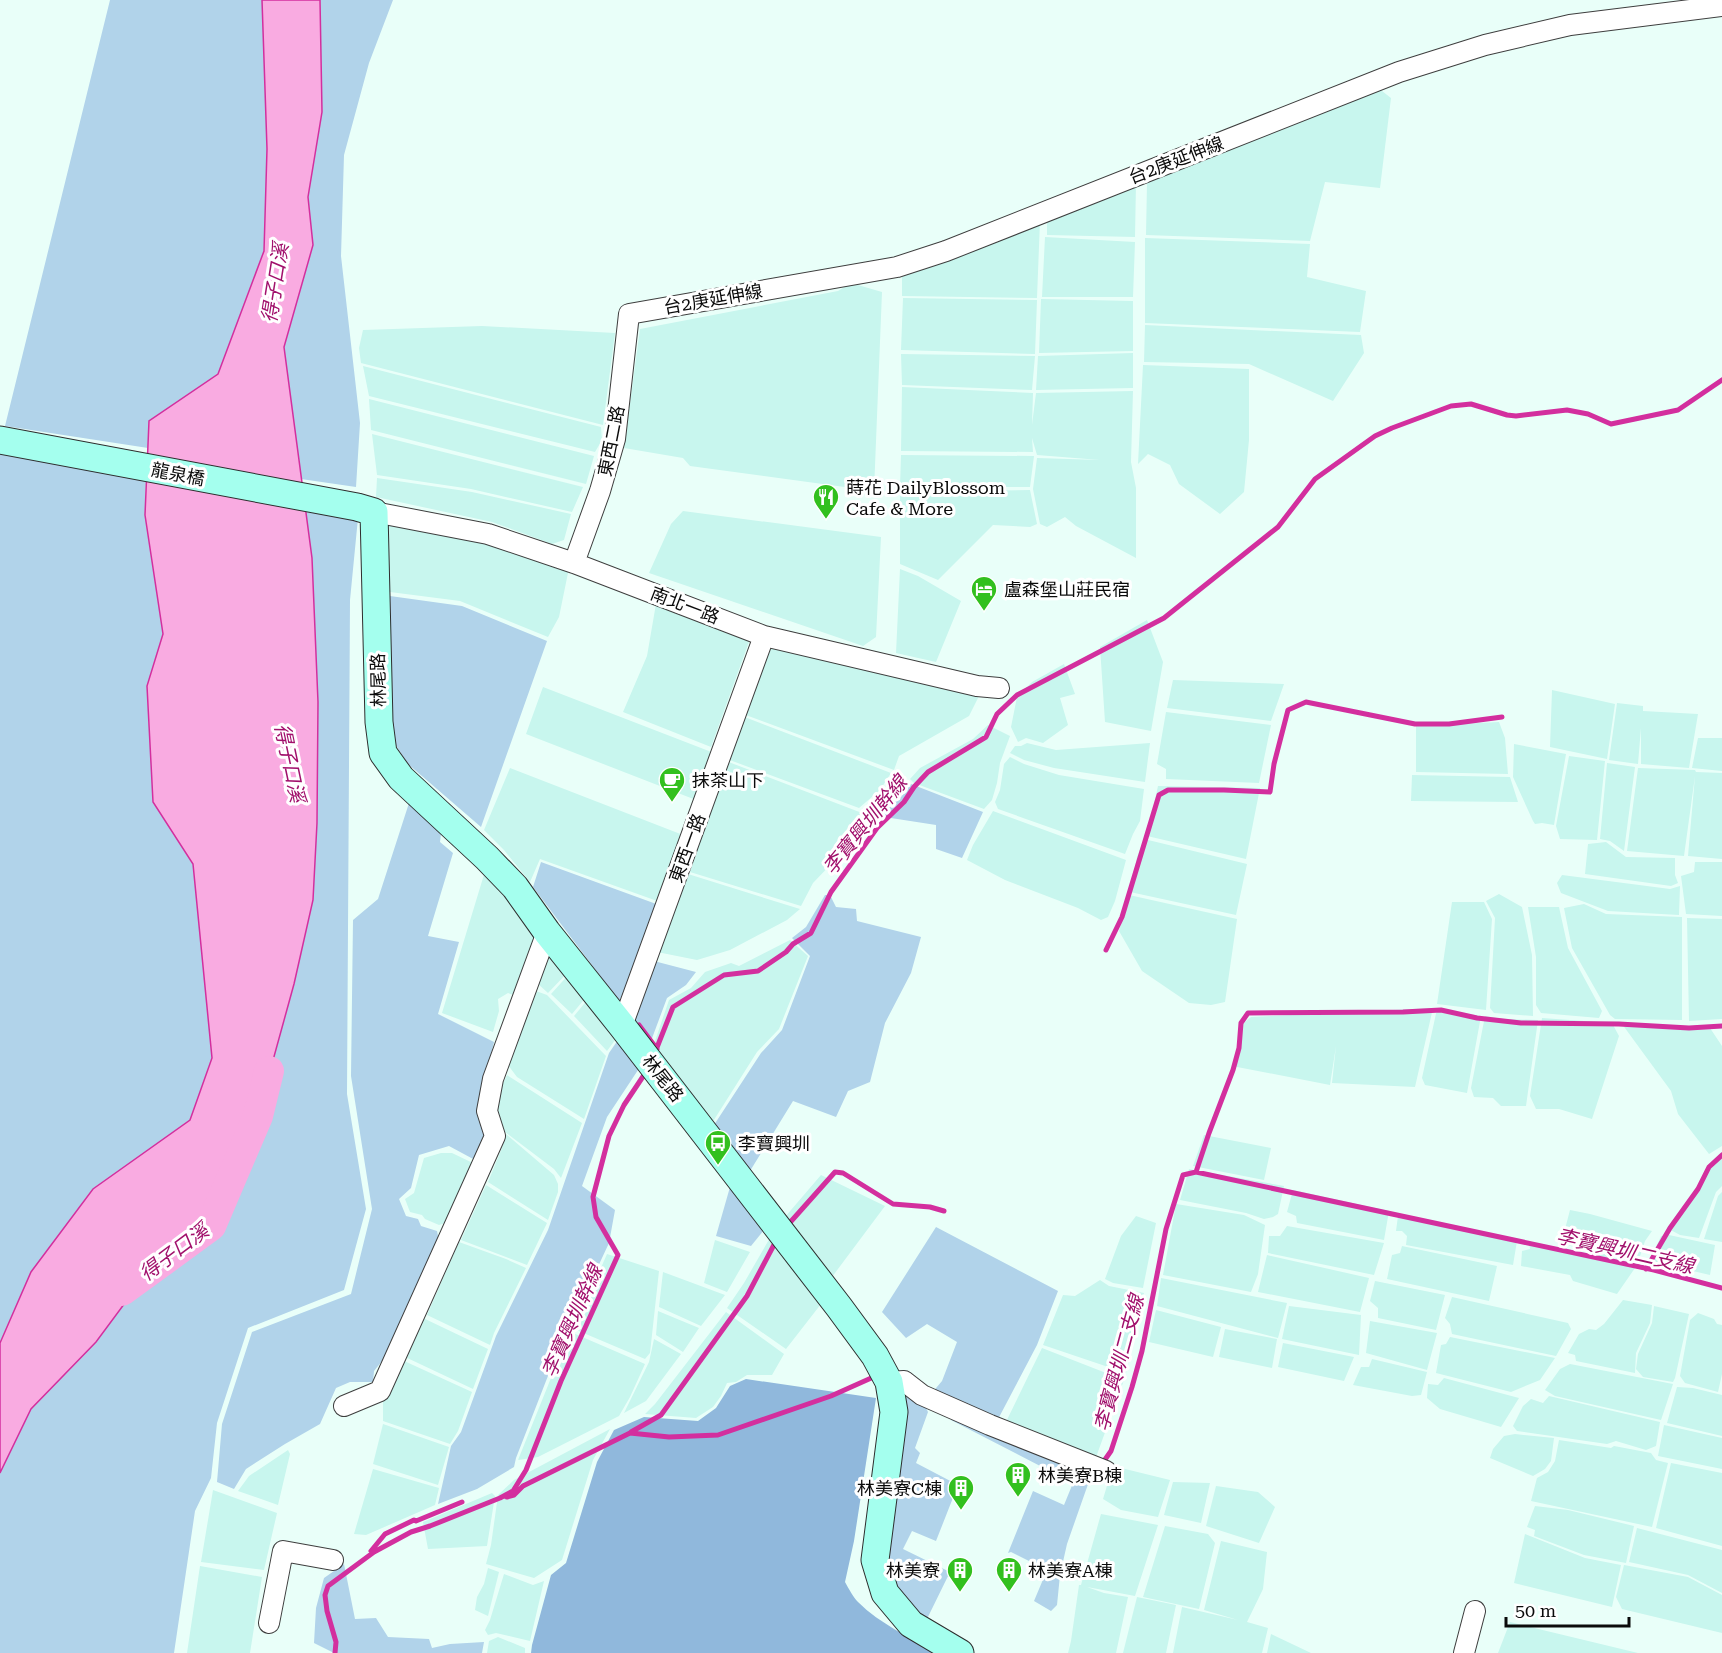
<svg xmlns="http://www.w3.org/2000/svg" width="1722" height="1653" viewBox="0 0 1722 1653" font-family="'Roboto Serif','Noto Sans TC',serif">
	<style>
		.farmland { fill: #c8f6ee }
		.green { fill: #b1d3ea }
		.forest { fill: #90b8dc }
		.water { fill: #f9abe1; stroke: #d32f9e; stroke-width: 1.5 }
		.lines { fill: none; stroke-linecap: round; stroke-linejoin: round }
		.stream { stroke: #d32f9e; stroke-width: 5 }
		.river { stroke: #f9abe1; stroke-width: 30 }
		.street-casing { stroke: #3e3e3e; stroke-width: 22 }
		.secondary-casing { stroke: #2d2d2d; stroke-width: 29 }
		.street { stroke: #fff; stroke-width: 20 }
		.secondary { stroke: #a4ffee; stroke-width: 27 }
		.labels { text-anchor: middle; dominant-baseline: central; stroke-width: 6; stroke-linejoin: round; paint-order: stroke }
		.street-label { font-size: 18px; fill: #0b0b0b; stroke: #fff }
		.poi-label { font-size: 18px; fill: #0b0b0b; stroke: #fff; text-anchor: start }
		.water-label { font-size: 20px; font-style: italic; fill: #a1106c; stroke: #fff }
	</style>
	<rect width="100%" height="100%" fill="#e9fff9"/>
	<path class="farmland" d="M1362,91H1382L1391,98L1380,188L1325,182L1310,241L1146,235L1147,183Z
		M1136,183L1135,237L1047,235V219Z
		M1040,221L1037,298L902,296V277Z
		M1045,237L1135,242L1133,297H1042Z
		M1145,238L1310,244L1307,277L1366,291L1360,332L1145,323Z
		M851,283L882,292L874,491L690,466L683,458L624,448L640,329L838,291Z
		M903,298L1037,300L1035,354L901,350Z
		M1041,299L1133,301V351L1039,353Z
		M1145,325L1361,335L1364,353L1333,401L1249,364L1144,362Z
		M482,326L615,333L603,425L361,363L359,348L363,330Z
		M1133,353V388L1036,390L1038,356Z
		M901,354L1035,356L1032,390L902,385Z
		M1143,365L1249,369V440L1244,492L1220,514L1179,484L1170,465L1148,454L1138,464Z
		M363,366L601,427L602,440L595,452L369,396Z
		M902,387L1033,393L1032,425L1036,393L1133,391L1131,462L1136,488V558L1076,526L1065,517L1047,527L1040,524L1033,489L1037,458L1100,460L1037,455L1032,438L1033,452L901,451Z
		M369,399L594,456L586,484L371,430Z
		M372,434L583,487L572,512L471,489L377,475Z
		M901,455L1034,456L1030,487H900Z
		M377,478L472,492L571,514L564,540L552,544L492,522L376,497Z
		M1030,490L1037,524L1030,527L993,525L938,580L900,564V492Z
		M683,511L881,537L876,637L863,646L649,573L671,524Z
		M387,521L486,541L569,568L559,617L548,637L460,601L390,592Z
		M900,569L918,576L961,601L936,662L896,653Z
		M657,598L754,628L711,747L623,712L647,656Z
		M1147,620L1163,662L1151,731L1105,722L1100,647Z
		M770,636L980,694L969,716L899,756L894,770L743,714Z
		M1064,664L1075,694L1060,698L1068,725L1043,743L1026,738L1018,742L1011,727L1017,697L1032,682Z
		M1173,680L1284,684L1271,721L1167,708Z
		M543,687L714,753L696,800L526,734Z
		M1552,690L1615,704L1607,759L1550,747Z
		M1617,703L1643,706V711L1698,714L1689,768L1641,764V728L1638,764L1609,760Z
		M1166,712L1271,725L1259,783L1166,779V769L1157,764Z
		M742,716L891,773L880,790L859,808L727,759Z
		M1499,722L1505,738L1508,774L1416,772V726Z
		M988,725L1010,736L1000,763L997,783L992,800L984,809L914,783L910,779L920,768L973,739Z
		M1698,738H1722V771L1692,768Z
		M1027,743L1056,750L1150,743L1145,782L1054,768L1024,760L1010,753L1015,746H1021Z
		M1514,744L1566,754L1554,825L1542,823L1535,824L1533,821L1513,777Z
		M1569,756L1605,761L1597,840L1560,839L1556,826Z
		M1010,757L1024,764L1059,775L1144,789L1140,821L1133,834L1125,854L998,809L995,802L1000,790L1004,764Z
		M726,761L862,813L836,859L813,883L801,906L690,872Z
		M1607,763L1635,767L1624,851L1610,841L1600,839Z
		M510,768L683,835L660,902L540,859L530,882L504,850L484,830Z
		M1638,768L1695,770L1696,772L1722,773V859L1688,856L1695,776L1684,856L1627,851Z
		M1412,775L1510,777L1518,802L1411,801Z
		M1158,786L1260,788L1246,859L1147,836Z
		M993,811L1126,860L1115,901L1108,917L1101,920L1078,908L1005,880L967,860L973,845Z
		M1144,839L1247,864L1236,915L1130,892L1137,857Z
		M1606,842L1626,857L1675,858V875L1678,883L1671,886L1585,874L1588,844Z
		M1695,862H1722V916L1686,914L1681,876L1694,872Z
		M486,868L541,936L518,997L508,993L498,999L499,1011L493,1032L442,1013Z
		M688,874L800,909L787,920L730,950L697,960L657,952Z
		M1562,875L1670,889L1680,886L1679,915L1608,911L1561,893L1557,883Z
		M1499,894L1522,907L1532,955L1533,1016L1494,1013L1490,1008L1495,918L1486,901Z
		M1129,895L1237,919L1225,1002L1211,1005L1189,1003L1142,971L1119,931Z
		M1452,902H1484L1492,919L1486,1010L1437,1004Z
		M1584,904L1606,914L1682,917V1020L1615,1019L1610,1015L1572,948L1564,908Z
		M1528,907H1559L1568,948L1602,1011L1599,1018L1541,1013L1536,1005V957Z
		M1687,918L1722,919V1019L1689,1021Z
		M790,940L808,956L779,1029L757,1052L712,1123L654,1044L669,1000L691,988L705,972L731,963L739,966Z
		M549,949L569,971L548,993L537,983Z
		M571,972L587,996L572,1014L551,994Z
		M536,991L547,995L606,1056L584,1119L517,1077L508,1065Z
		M589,998L618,1036L607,1051L574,1016Z
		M1433,1008L1415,1087L1332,1083L1336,1046L1330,1085L1232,1066L1238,1049L1239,1027L1251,1017Z
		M1437,1009L1481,1016L1467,1093L1425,1085L1422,1078Z
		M1485,1016L1503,1019L1538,1020L1526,1106H1501L1493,1098L1474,1097L1471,1088Z
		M1542,1018L1612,1023L1619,1036L1592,1119L1559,1109H1536L1530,1096Z
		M1622,1024L1710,1028L1722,1046V1146L1709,1154L1678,1114L1671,1091Z
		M507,1075L582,1123L561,1178L554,1169L505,1132L494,1103Z
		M506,1134L554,1175L558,1184V1192L548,1220L488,1182L502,1148Z
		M1204,1135L1271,1148L1264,1180L1193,1166Z
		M441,1153H452L477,1165L448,1222L439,1225L425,1219L422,1215L410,1212L405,1199L414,1193L424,1158Z
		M1722,1155V1186L1716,1192L1699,1238L1680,1235L1667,1228L1697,1188L1706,1170L1715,1160Z
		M1189,1169L1284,1186L1278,1214L1273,1217L1264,1219L1246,1213L1180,1200Z
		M821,1175L885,1206L832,1277L785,1217Z
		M486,1185L547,1223L527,1265L461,1240Z
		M1293,1190L1389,1211L1384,1240L1297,1223L1296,1216L1287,1212Z
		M1722,1192V1242L1704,1239L1718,1196Z
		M1176,1204L1244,1215L1265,1225L1258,1274L1251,1292L1163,1275Z
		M1570,1210L1590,1214L1652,1231L1645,1241L1640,1256L1633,1261L1599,1256L1568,1245V1239L1564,1233Z
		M1136,1216L1156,1223L1143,1288L1113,1283L1105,1279L1121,1236Z
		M1398,1216L1517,1241L1513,1265L1406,1245L1407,1236L1402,1231H1396Z
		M1287,1226L1384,1243L1374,1275L1268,1253L1269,1236H1280Z
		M1669,1235L1715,1245L1710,1275L1650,1261L1661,1236Z
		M771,1236L821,1304L786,1349L727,1308L744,1283Z
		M715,1240L750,1252L727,1292L704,1283Z
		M459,1242L506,1259L526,1268L494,1333L490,1345L427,1315Z
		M1529,1243L1569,1249L1588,1257L1633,1263L1635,1268L1617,1294L1573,1281L1570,1275L1521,1266L1522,1251L1530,1249Z
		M1402,1246L1497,1266L1489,1301L1387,1279L1392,1255L1400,1253Z
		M607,1254L659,1271L650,1353L645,1359L574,1329Z
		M1267,1255L1369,1278L1360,1312L1258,1292Z
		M663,1272L725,1295L701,1326L659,1307Z
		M1161,1278L1287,1303L1278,1338L1157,1306Z
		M1100,1280L1109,1286L1144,1293L1126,1373L1043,1345L1063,1295L1075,1296Z
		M1375,1281L1445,1295L1436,1330L1378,1318V1308L1370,1301Z
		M1452,1297L1568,1323L1571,1329L1556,1356L1452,1334L1450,1324L1445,1318Z
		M1623,1300L1652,1305L1650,1323L1636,1353L1635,1373L1576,1361L1575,1355L1568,1353L1579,1334L1589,1329L1596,1330L1604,1324Z
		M1289,1306L1361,1315L1359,1355L1282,1339Z
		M1654,1306L1689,1314L1675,1378L1673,1382L1643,1377L1636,1369L1638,1354L1652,1323Z
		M1156,1310L1221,1327L1213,1357L1149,1342Z
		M658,1311L699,1328L683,1352L656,1335Z
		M726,1312L784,1354L772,1375H747L736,1382L727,1383L721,1396L713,1407L696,1418L645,1414L655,1404Z
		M1698,1313L1714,1319L1717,1324L1722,1325V1374L1718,1392L1685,1383L1680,1376L1690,1320Z
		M423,1318L488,1349L473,1389L403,1356Z
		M1370,1321L1437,1333L1427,1370L1366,1353Z
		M1225,1329L1277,1339L1272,1368L1219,1357Z
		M573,1333L645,1364L630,1397L619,1416L538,1457L518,1460L555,1368Z
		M1450,1337L1555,1358L1540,1380L1511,1392L1436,1373L1441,1345L1446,1344Z
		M654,1339L681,1354L646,1401L624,1413L649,1362Z
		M1283,1343L1354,1357L1344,1381L1278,1367Z
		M1042,1348L1124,1380L1095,1460L1004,1426Z
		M1372,1359L1427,1372L1421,1395L1412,1396L1353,1385L1361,1367H1369Z
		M402,1360L472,1392L458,1431L450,1444L383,1421V1400Z
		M1570,1364L1673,1384L1661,1420L1555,1396L1545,1390L1560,1369Z
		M1444,1378L1519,1398L1501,1427L1440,1409L1427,1398L1428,1384L1438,1385Z
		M1677,1387L1693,1388L1722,1395V1436L1667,1423Z
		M1549,1396L1660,1422L1656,1446L1646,1450L1616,1441L1607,1444L1517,1431L1513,1426L1523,1406L1531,1399L1543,1403Z
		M383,1424L449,1447L438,1485L373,1464Z
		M1664,1425L1722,1438V1469L1658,1456Z
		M610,1429L593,1460L562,1560L534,1578L486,1564L491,1545L498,1495L514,1480Z
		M1515,1434L1554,1438L1551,1461L1545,1469L1533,1476L1490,1458L1493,1449L1504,1436Z
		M1559,1440L1611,1448L1614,1446L1651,1453L1656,1460L1668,1463L1652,1527L1531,1501L1537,1478L1548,1472L1555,1461Z
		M288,1450L290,1454L278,1505L238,1491L249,1476Z
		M1671,1463L1722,1473V1546L1656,1528Z
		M1113,1466L1170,1480L1158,1517L1121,1510L1103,1499Z
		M373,1469L439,1488L435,1505L366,1535L354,1534Z
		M1173,1482L1210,1483L1201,1523L1164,1515Z
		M1216,1486L1258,1492L1275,1507L1259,1543L1206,1526Z
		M213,1490L277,1513L264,1570L201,1562Z
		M492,1493L495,1496L487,1546L428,1549L423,1522Z
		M1535,1506L1568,1510L1634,1526L1626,1563L1584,1555L1534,1536L1535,1530L1527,1527Z
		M1101,1514L1158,1525L1135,1596L1087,1587L1104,1593L1128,1597L1116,1653H1068L1071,1641L1079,1585H1081Z
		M1165,1526L1208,1534L1215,1543L1199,1609L1143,1597Z
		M1637,1528L1722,1550V1593L1688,1575L1629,1562Z
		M1525,1534L1585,1558L1621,1565L1612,1607L1514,1583Z
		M1221,1541L1267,1552L1263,1589L1247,1622L1268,1628L1262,1653H1173L1182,1607L1238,1620L1204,1610Z
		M1624,1565L1688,1577L1722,1595V1633L1622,1609L1616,1597Z
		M200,1566L262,1577L250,1653H187Z
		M488,1568L499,1572L488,1616L475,1610L477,1597L484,1584Z
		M504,1574L533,1585L544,1581L530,1641L496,1633L488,1635L485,1630L490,1620Z
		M1137,1597L1176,1605L1166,1653H1123Z
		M1510,1622L1638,1653H1498Z
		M1271,1634L1311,1653H1267Z
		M498,1637L525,1648V1653H487L489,1641Z"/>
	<path class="green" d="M110,0H263L267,149L264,251L218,374L149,421L148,448L5,426Z
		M320,0H393L369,63L344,155L341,256L360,423L356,487L301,479L284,347L313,245L308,197L322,112Z
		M0,447L146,478L145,515L163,634L147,686L153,802L193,863L212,1058L190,1120L93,1189L31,1272L0,1343Z
		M304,507L358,518L350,600L347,1094L366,1209L344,1290L248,1328L217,1423L211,1478L195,1511L174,1653H0V1473L31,1409L96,1342L256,1122L294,984L313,900L317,823L318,702L312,558Z
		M390,596L462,606L547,641L481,827L408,764L393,741Z
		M911,784L983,812L962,858L936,849V825L878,816Z
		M409,803L442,825L440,842L453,853L428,936L459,942L438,1014L494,1042L482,1093L489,1137L475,1160L449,1146L419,1155L411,1188L399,1199L406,1216L418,1219L421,1226L437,1231L439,1241L386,1356L374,1371L373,1382H350L336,1388L320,1424L285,1444L246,1469L234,1489L217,1482L222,1424L252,1332L351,1294L372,1209L351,1076L353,920L378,899Z
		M541,862L659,905L642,956L619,1001L533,887Z
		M825,895H830L836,907L856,909L857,921L921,937L911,973L885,1023L870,1082L848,1091L836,1117L793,1101L750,1171L714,1125L761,1053L782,1030L810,956L792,938L806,927Z
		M650,960L696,972L686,985L667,998L651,1041L629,1016Z
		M620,1037L640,1067L607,1117L582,1186L615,1210L609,1243L553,1363L516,1458L514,1467L477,1489L438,1504L451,1446L461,1432L496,1336L548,1230L609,1053Z
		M730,1187L764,1230L751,1246L716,1236Z
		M936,1227L1058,1291L1037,1345L996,1423L931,1394L942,1381L957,1342L927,1324L906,1338L882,1312Z
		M899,1393C916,1394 921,1396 928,1412L915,1448L920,1453L916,1463L958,1485L936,1541L912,1531L903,1549L950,1572L925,1623L888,1588L885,1498Z
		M953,1414L1093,1470L1067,1544L1060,1575L1057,1605L1051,1611L1034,1601L1047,1570L1011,1552L1008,1553L1033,1491L1064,1505L1073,1483L951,1420Z
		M344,1564L355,1619L376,1618L388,1637L429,1639L432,1648L450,1644L484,1642L482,1653H334L314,1643L316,1608L324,1578Z"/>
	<path class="forest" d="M746,1379L876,1398L854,1541L845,1582C849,1589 853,1597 858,1602C880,1624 911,1638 938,1653H531L532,1645L551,1575L566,1563L597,1462L614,1430L644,1417L698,1421L716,1408L730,1386Z"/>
	<path class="water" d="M262,0H320L322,112L308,197L313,245L284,347L312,558L318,702L317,823L313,900L294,984L256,1122L214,1206L139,1284L96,1342L31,1409L0,1473V1343L31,1272L93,1189L190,1120L212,1058L193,864L153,802L147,686L163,634L145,515L149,421L218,374L264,251L267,149Z"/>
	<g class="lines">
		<path class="stream" d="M1106,950L1122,917L1159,795L1168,790H1224L1270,792L1274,764L1288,710L1306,702L1415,724H1449L1502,717
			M639,1025L657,1049
			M654,1055L673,1007L724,975L758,971L786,952L793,944L811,933L831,892L877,828L904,802L914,787L928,772L986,737L997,714L1017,695L1164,618L1278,527L1315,479L1375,436L1392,428L1451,406L1471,404L1507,415L1516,416L1567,410L1588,414L1611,424L1678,410L1722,380
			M1196,1172L1209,1133L1233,1070L1239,1048L1241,1023L1248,1013L1403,1012L1441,1010L1477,1018L1521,1023L1619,1024L1689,1028L1722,1026
			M786,1227L835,1172L843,1173L893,1204L930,1207L944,1211
			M1646,1269L1670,1228L1698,1189L1709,1167L1722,1155
			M631,1432L661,1415L747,1296L777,1239
			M1099,1463L1104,1461L1111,1451L1132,1387L1142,1351L1166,1229L1183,1175L1196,1172L1654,1270L1722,1288
			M507,1497L514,1495L523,1486L630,1433L669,1437L718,1435L831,1396L878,1375
			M371,1551L385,1534L414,1520L416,1521L462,1502
			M335,1653L336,1642L327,1611L325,1595L328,1586L374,1552L411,1532L430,1526L500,1498L513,1491L526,1470L561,1381L618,1255L596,1217L593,1197L609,1136L624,1105L646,1072"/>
		<path class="river" d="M122,1291L211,1226L258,1116L269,1071"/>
		<g class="street-casing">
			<path id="street" d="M374,512L488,534L574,563L764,636L977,686L999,688
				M574,563L600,491L615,439L629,314L897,267L946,251L1399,72L1485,45L1570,25L1722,6
				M622,1026L764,636
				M889,1382L904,1381L922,1395L990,1425L1106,1471
				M344,1406L380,1391L495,1136L487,1111L493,1079L547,932
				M269,1623L283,1551L333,1560
				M1464,1653L1475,1611"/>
		</g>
		<g class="secondary-casing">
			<path id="secondary" d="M0,440L357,507L374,512L379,722L383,753L401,778L487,858L515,887L547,932L622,1026L839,1307L875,1356L889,1382L894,1412L875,1560L885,1593L911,1624L960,1653"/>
		</g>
		<use href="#street" class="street"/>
		<use href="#secondary" class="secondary"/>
	</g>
	<defs>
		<g id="restaurant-pin" transform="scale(1.35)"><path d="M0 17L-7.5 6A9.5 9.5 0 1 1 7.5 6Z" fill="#32c01e" stroke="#fff"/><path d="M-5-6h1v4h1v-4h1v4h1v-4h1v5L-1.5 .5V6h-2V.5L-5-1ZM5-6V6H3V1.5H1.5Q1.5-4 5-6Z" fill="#fff"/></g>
		<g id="hotel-pin" transform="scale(1.35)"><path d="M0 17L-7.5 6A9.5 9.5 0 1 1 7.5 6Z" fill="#32c01e" stroke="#fff"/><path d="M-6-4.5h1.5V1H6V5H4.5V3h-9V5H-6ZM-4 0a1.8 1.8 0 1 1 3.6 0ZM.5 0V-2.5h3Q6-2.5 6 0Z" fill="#fff"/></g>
		<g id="cafe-pin" transform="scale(1.35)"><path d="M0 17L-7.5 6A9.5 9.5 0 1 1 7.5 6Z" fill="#32c01e" stroke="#fff"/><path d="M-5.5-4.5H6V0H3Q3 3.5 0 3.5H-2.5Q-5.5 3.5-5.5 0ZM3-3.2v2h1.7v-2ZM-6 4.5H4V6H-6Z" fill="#fff"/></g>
		<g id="bus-pin" transform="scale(1.35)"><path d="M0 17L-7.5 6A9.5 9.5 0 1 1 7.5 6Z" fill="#32c01e" stroke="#fff"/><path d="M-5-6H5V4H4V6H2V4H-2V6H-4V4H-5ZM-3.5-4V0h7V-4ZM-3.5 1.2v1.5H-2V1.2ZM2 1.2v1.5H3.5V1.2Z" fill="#fff"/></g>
		<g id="building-pin" transform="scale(1.35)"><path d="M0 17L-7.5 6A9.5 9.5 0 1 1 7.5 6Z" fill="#32c01e" stroke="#fff"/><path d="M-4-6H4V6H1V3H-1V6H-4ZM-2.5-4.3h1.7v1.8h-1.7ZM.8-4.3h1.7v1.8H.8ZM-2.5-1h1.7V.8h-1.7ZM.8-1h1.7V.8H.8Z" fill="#fff"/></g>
	</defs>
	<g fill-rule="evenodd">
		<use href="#restaurant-pin" x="826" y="497"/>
		<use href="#hotel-pin" x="984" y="589"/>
		<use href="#cafe-pin" x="672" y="780"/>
		<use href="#bus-pin" x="718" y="1143"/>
		<use href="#building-pin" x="1018" y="1475"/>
		<use href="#building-pin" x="961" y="1488"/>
		<use href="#building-pin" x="960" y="1570"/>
		<use href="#building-pin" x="1009" y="1570"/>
	</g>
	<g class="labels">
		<g class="street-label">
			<text transform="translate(1176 160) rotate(-21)">台2庚延伸線</text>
			<text transform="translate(713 299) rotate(-10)">台2庚延伸線</text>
			<text transform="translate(611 441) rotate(-79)">東西二路</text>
			<text transform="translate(178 474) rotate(11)">龍泉橋</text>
			<text transform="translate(685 605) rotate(21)">南北一路</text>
			<text transform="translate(378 680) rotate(-91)">林尾路</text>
			<text transform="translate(687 848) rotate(-70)">東西一路</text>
			<text transform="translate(663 1078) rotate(52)">林尾路</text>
		</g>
		<g class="poi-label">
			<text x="846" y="487">蒔花 DailyBlossom<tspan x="846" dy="21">Cafe &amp; More</tspan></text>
			<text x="1004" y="589">盧森堡山莊民宿</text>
			<text x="692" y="780">抹茶山下</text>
			<text x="738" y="1143">李寶興圳</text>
			<text x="1038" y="1475">林美寮B棟</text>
			<text x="942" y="1488" text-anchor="end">林美寮C棟</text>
			<text x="940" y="1570" text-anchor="end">林美寮</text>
			<text x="1028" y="1570">林美寮A棟</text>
		</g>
		<g class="water-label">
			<text transform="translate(275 283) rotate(-81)">得子口溪</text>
			<text transform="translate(290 763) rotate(78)">得子口溪</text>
			<text transform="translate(865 825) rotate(-51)">李寶興圳幹線</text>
			<text transform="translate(1625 1251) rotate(13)">李寶興圳二支線</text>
			<text transform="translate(174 1252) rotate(-37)">得子口溪</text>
			<text transform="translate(572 1321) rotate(-66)">李寶興圳幹線</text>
			<text transform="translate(1119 1363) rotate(-75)">李寶興圳二支線</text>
		</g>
	</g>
	<path d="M1506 1617v9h123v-9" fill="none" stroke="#0b0b0b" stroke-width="3"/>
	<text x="1515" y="1617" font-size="18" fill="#0b0b0b" stroke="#ffffff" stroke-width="4.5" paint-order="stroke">50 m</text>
</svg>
